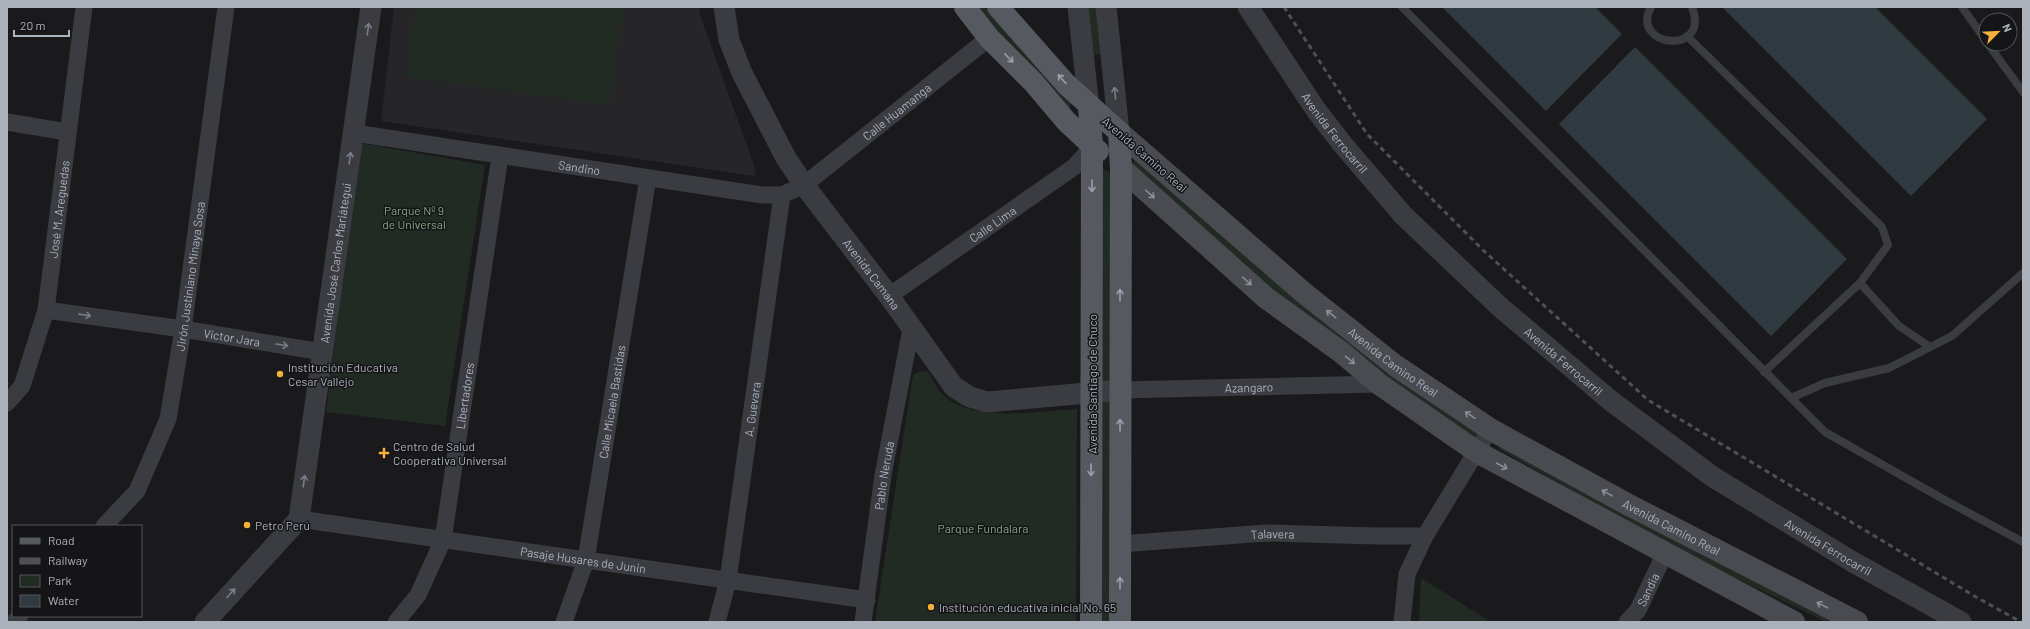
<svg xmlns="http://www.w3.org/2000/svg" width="2030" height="629" viewBox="0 0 2030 629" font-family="Barlow,sans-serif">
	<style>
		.built { fill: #262629 }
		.green { fill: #222b23 }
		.water { fill: #2f3a41 }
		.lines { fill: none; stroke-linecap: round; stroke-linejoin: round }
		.service { stroke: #3b3c41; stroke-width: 8 }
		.minor { stroke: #3b3c41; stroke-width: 17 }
		.tertiary { stroke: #3b3c41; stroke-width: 21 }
		.secondary { stroke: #494b51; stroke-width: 22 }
		.primary { stroke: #575960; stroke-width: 22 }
		.rail { stroke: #4e5056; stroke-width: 3; stroke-dasharray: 5 4; stroke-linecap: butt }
		.oneway { stroke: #797d85 }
		.oneway2 { stroke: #9ba0aa }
		.oneway3 { stroke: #898e97 }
		.poi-dot { fill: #f4b03b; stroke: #151517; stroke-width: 1.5 }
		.labels { text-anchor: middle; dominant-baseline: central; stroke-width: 3; stroke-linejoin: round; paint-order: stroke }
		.street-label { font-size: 12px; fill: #acb2bc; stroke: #151517 }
		.park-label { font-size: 12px; fill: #84a785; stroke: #151517 }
		.poi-label { font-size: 12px; fill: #acb2bc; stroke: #151517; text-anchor: start }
	</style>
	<rect width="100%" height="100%" fill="#1a1a1c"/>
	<path class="built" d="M394,7H699V12L756,171L754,176L381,121Z"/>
	<path class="green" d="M415,7H623L610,105L406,77Z
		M974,7H985L1071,101L1070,107H1066Z
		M1083,7H1096L1100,54L1092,56Z
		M360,143L485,165L445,426L326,412Z
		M1135,155L1328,326L1387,372L1478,432L1474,439L1328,340L1132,169Z
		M1097,168L1114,173L1115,622H1102Z
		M921,371L928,372C933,379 936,387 941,393C970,424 1038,411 1077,409L1076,622H875L912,380L914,374Z
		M1502,442L1846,622H1826L1662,542L1499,449Z
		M1421,578L1491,622H1419Z"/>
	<path class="water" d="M1442,7H1595L1622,34L1546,111Z
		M1722,7H1875L1987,119L1911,196Z
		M1635,47L1847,259L1771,336L1559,124Z"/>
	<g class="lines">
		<path class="service" d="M1402,7L1825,432L1943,499L2023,542
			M1651,7C1629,47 1711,57 1692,7
			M1962,7L1986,41
			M1687,36L1882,227L1888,245L1860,283L1899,326L1930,347
			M1988,44L2023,92
			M1764,372L1860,283
			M1791,398L1825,383L1889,368L1952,336L2023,273"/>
		<g class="minor">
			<path d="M7,122L67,132"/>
			<path id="s1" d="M354,133L762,195H782L804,185L989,38"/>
			<path id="s2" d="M889,296L1074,167L1092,147"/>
			<path id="s3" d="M46,310L183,329L322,352"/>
			<path id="s4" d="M1120,390L1379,384"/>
			<path id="s5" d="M7,403L22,386L46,310L84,7"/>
			<path id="s6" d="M299,519L867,600"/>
			<path id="s7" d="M104,526L137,491L168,419L183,329L226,7"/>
			<path id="s8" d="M1120,544L1266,533L1376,536H1425"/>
			<path d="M14,622L20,616"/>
			<path id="s9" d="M396,622L418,595L443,540L500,156"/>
			<path id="s10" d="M564,622L586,560L648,178"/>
			<path id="s11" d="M717,622L728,580L782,195"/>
			<path id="s12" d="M863,622L883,475L911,329"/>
			<path d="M1402,622L1407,574L1425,536L1490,429"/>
			<path id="s13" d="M1627,622L1638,610L1665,553"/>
		</g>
		<g class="tertiary">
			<path id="s14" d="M724,7L729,40L742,73L786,158L804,185L889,296L954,387L970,397L987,402L1120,390"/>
			<path d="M1078,7L1089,107"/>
			<path d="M1106,7L1119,132"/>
			<path id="s15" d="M1248,7L1316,110L1344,146L1403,215L1500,307L1611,401L1713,477L1853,562L1961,622"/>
			<path id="s16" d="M205,622L299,519L371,7"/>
		</g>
		<g class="secondary">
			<path id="s17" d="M1119,132L1304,293L1396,366L1490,429L1627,504L1857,622"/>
			<path d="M1121,168L1266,298L1341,352L1379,384L1477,452L1794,622"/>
		</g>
		<path class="primary" d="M965,7L989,38L1034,83L1066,121L1098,151
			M998,7L1066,84L1119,132L1121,168L1120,622
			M1089,107L1092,147L1091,622"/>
		<path class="rail" d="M1284,7L1367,134L1484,251L1648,400L1976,597L2021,622"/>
	</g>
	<defs><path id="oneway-shaft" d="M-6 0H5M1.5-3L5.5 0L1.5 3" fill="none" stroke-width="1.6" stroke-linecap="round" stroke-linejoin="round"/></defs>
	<g class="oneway">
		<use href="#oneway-shaft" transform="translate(368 29) rotate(-82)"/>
		<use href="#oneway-shaft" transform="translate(1115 93) rotate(-95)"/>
		<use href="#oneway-shaft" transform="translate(350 158) rotate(-82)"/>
		<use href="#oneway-shaft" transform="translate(85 315) rotate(8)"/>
		<use href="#oneway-shaft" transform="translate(282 345) rotate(9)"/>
		<use href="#oneway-shaft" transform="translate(304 481) rotate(-82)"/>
		<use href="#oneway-shaft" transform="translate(231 593) rotate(-48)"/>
	</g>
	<g class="oneway2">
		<use href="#oneway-shaft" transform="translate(1009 58) rotate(45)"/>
		<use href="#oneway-shaft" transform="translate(1062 79) rotate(-132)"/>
		<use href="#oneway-shaft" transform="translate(1092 186) rotate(90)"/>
		<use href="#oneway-shaft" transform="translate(1120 295) rotate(-90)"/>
		<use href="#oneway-shaft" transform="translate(1120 425) rotate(-90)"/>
		<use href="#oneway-shaft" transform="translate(1091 470) rotate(90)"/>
		<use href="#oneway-shaft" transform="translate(1120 583) rotate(-90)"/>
	</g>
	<g class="oneway3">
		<use href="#oneway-shaft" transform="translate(1150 194) rotate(42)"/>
		<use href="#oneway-shaft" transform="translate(1247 281) rotate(42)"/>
		<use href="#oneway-shaft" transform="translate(1331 314) rotate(-142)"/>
		<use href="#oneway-shaft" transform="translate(1350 360) rotate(40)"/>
		<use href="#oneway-shaft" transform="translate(1470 415) rotate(-146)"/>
		<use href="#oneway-shaft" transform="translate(1502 466) rotate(28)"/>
		<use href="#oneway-shaft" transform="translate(1607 493) rotate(-151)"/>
		<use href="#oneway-shaft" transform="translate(1822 605) rotate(-152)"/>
	</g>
	<g class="poi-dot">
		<circle cx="280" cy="374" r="4"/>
		<path d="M382 447h4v4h4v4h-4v4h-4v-4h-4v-4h4z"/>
		<circle cx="247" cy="525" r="4"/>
		<circle cx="931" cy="607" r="4"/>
	</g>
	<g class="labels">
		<g class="street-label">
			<text stroke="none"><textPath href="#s1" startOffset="575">Calle Huamanga</textPath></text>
			<text stroke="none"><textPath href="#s15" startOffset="153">Avenida Ferrocarril</textPath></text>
			<text transform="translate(1145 154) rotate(41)">Avenida Camino Real</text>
			<text stroke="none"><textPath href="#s1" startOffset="228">Sandino</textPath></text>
			<text stroke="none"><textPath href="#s5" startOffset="204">José M. Areguedas</textPath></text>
			<text stroke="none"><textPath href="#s2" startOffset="126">Calle Lima</textPath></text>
			<text stroke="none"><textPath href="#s16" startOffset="398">Avenida José Carlos Mariátegui</textPath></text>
			<text stroke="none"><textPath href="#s14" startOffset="309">Avenida Camana</textPath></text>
			<text stroke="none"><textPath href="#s7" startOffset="271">Jirón Justiniano Minaya Sosa</textPath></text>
			<text stroke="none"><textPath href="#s3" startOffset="188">Víctor Jara</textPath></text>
			<text stroke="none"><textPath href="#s17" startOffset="358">Avenida Camino Real</textPath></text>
			<text stroke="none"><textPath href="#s15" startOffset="477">Avenida Ferrocarril</textPath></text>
			<text transform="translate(1092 384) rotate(-90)">Avenida Santiago de Chuco</text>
			<text stroke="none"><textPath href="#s4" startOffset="129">Azangaro</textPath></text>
			<text stroke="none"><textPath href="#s9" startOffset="241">Libertadores</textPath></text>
			<text stroke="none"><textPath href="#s10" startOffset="226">Calle Micaela Bastidas</textPath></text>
			<text stroke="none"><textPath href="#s11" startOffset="216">A. Guevara</textPath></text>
			<text stroke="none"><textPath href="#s12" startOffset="148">Pablo Neruda</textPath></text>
			<text stroke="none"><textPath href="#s17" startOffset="682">Avenida Camino Real</textPath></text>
			<text stroke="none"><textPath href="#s8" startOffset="153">Talavera</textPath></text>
			<text stroke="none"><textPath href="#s15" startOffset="801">Avenida Ferrocarril</textPath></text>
			<text stroke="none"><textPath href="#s6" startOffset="287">Pasaje Husares de Junin</textPath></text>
			<text stroke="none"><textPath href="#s13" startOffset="39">Sandia</textPath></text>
		</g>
		<g class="park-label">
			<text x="414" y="210">Parque Nº 9<tspan x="414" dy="14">de Universal</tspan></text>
			<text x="983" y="528">Parque Fundalara</text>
		</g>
		<g class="poi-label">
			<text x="288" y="367">Institución Educativa<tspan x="288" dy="14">Cesar Vallejo</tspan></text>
			<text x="393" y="446">Centro de Salud<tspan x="393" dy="14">Cooperativa Universal</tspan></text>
			<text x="255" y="525">Petro Perú</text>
			<text x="939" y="607">Institución educativa inicial No. 65</text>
		</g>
	</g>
	<rect width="2030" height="629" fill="none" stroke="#acb2bc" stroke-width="16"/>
	<rect x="12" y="525" width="130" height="92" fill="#151517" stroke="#515459"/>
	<rect x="20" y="538" width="20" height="6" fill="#575960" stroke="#515459"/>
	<text x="48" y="545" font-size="12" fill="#acb2bc">Road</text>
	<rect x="20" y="558" width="20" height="6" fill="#4e5056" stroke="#515459"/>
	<text x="48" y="565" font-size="12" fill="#acb2bc">Railway</text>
	<rect x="20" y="575" width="20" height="12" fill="#222b23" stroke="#515459"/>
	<text x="48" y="585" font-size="12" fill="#acb2bc">Park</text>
	<rect x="20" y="595" width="20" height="12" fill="#2f3a41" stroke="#515459"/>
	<text x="48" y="605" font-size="12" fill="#acb2bc">Water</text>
	<g transform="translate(1998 32) rotate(66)"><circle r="19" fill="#151517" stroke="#515459"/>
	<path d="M0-3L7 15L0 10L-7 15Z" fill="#f4b03b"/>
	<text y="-6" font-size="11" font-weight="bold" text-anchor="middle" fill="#acb2bc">N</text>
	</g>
	<path d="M14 30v6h55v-6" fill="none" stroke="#acb2bc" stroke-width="2"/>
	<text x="20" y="30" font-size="12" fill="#acb2bc" stroke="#151517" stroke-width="3" paint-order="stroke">20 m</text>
</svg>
